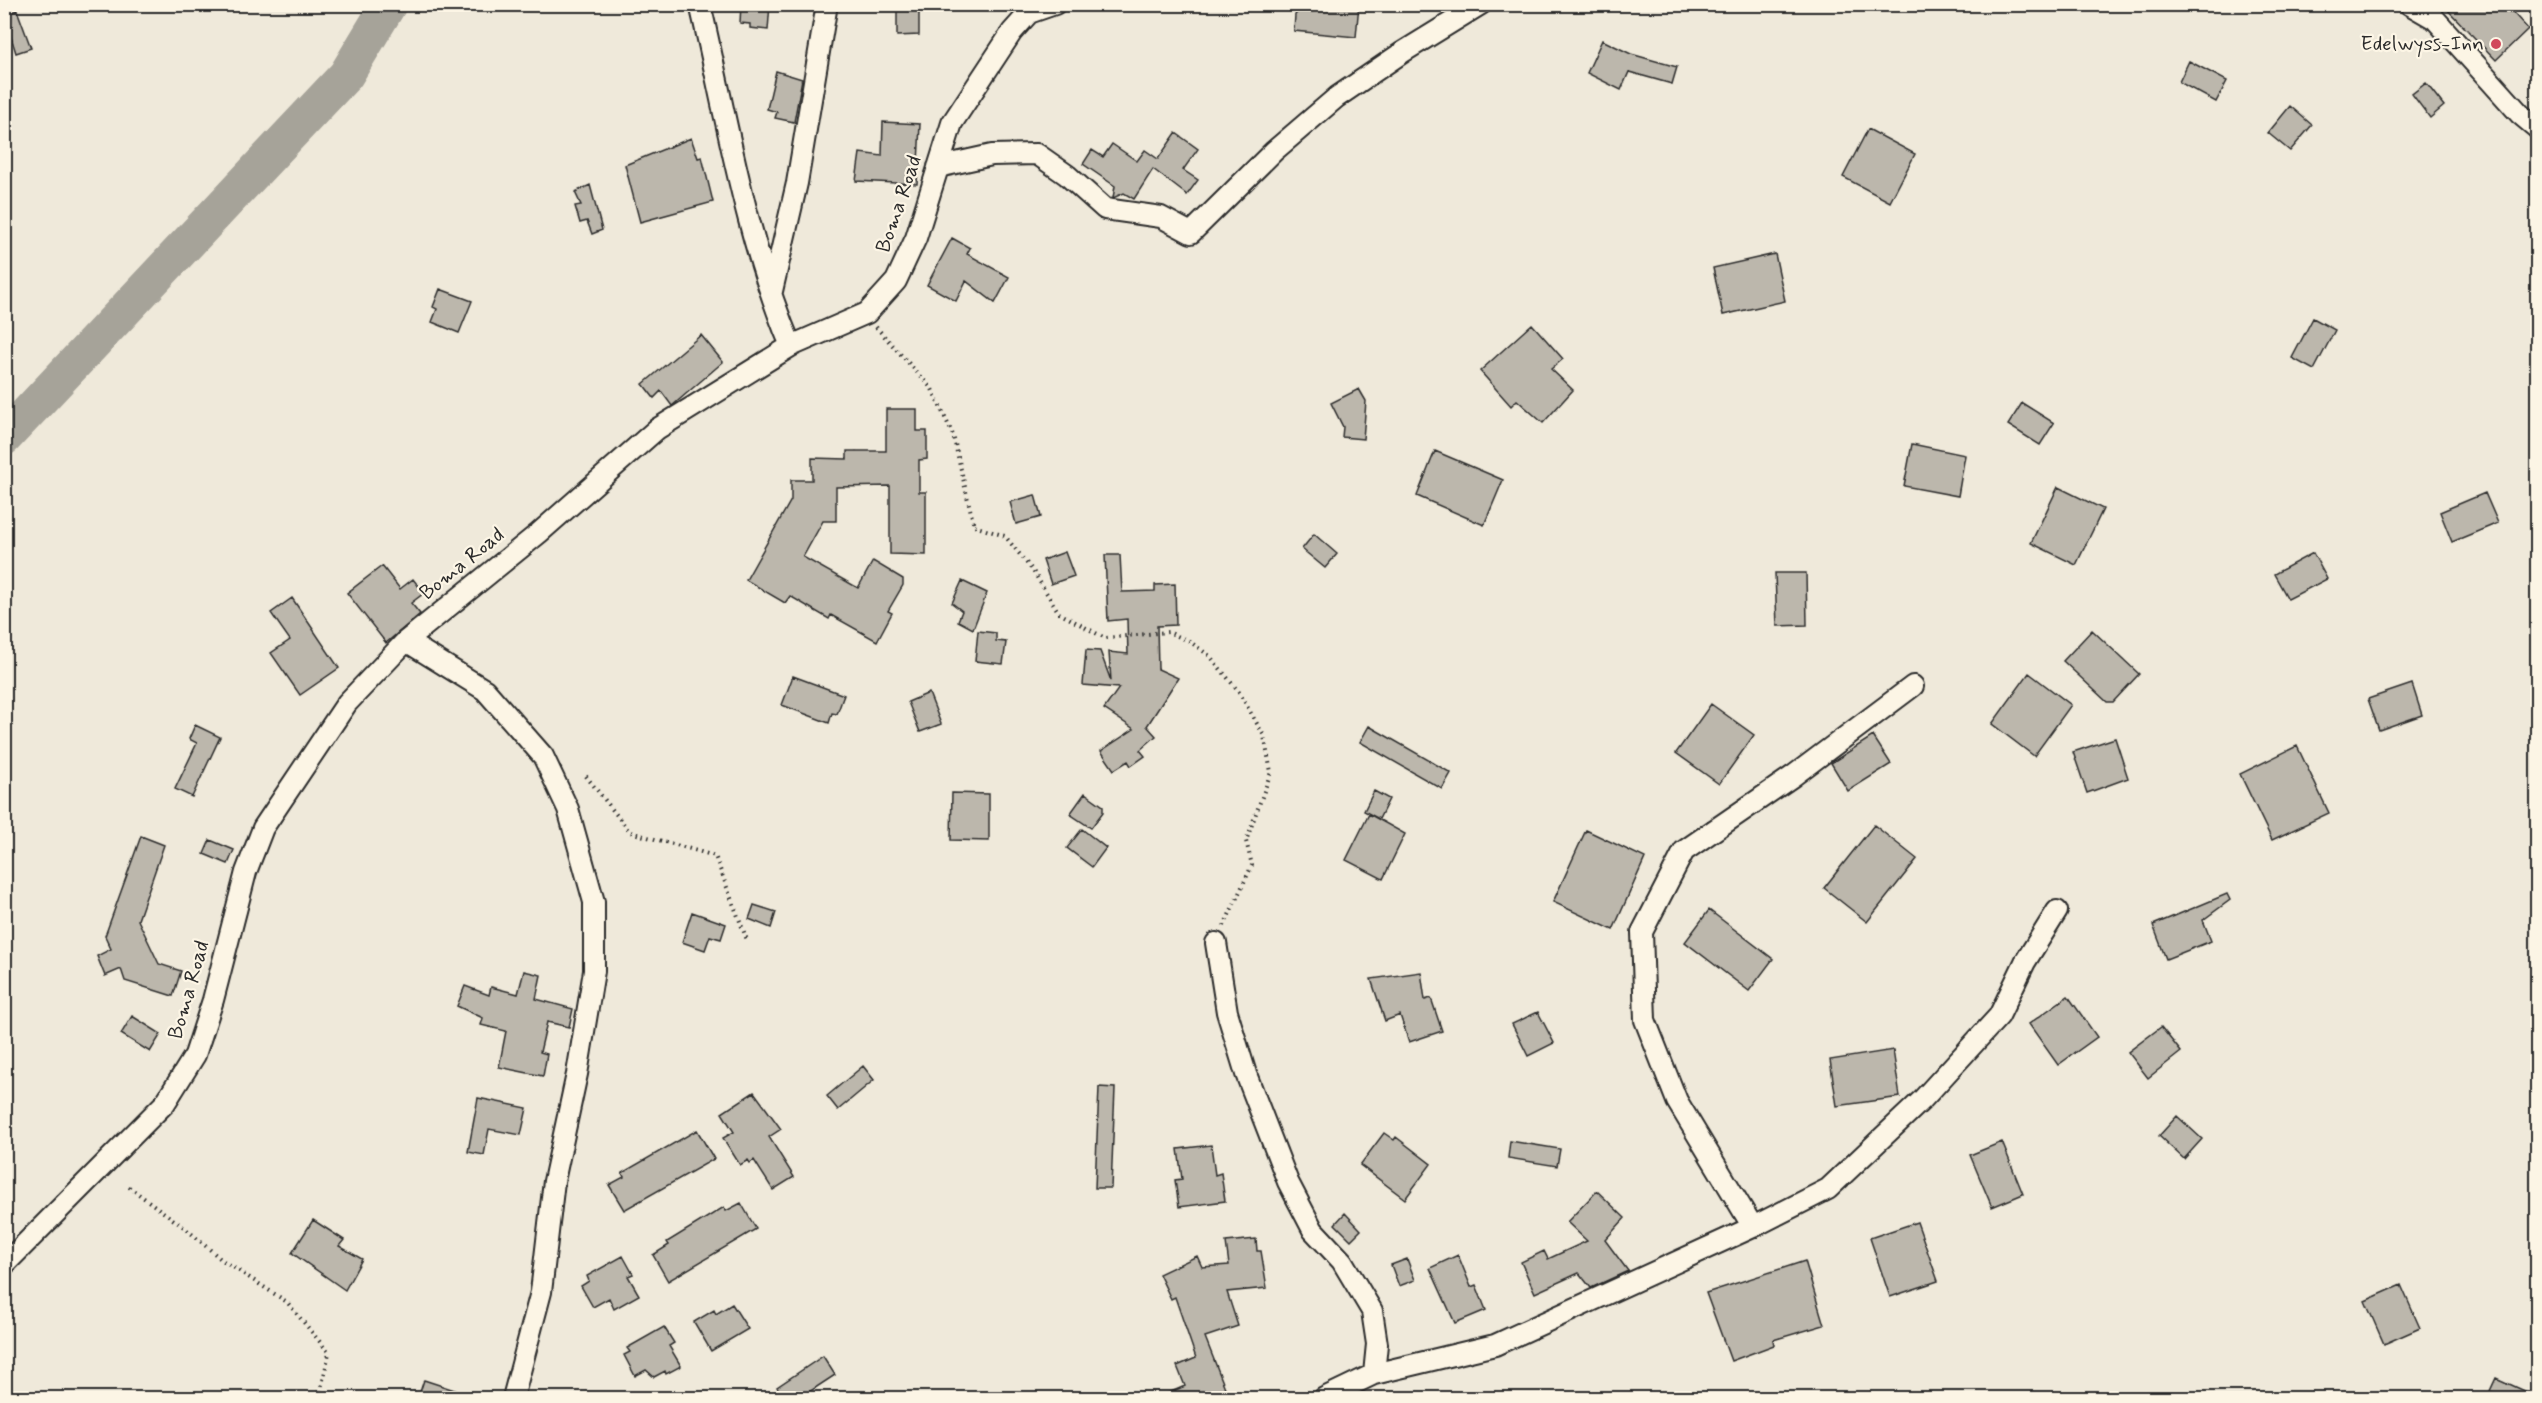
<svg xmlns="http://www.w3.org/2000/svg" width="2542" height="1403" viewBox="0 0 2542 1403" font-family="Mynerve,sans-serif">
	<style>
		.lines { fill: none; stroke-linecap: round; stroke-linejoin: round }
		.river { stroke: #a6a399; stroke-width: 36 }
		.building { fill: #bcb7ac; stroke: #2b2b2b; stroke-width: 1.5 }
		.street-casing { stroke: #2b2b2b; stroke-width: 24 }
		.path { stroke: #2b2b2b; stroke-width: 4; stroke-dasharray: 1.5 4.5; stroke-linecap: butt }
		.street { stroke: #fcf5e5; stroke-width: 20 }
		.poi-dot { fill: #d1495b; stroke: #fcf5e5; stroke-width: 2 }
		.labels { text-anchor: middle; dominant-baseline: central; stroke-width: 4.5; stroke-linejoin: round; paint-order: stroke }
		.poi-label { font-size: 21px; fill: #2b2b2b; stroke: #fcf5e5; text-anchor: end }
		.street-label { font-size: 21px; fill: #2b2b2b; stroke: #fcf5e5 }
	</style>
	<rect width="100%" height="100%" fill="#efe9da"/>
	<filter id="ink" filterUnits="userSpaceOnUse"><feTurbulence type="fractalNoise" baseFrequency=".0167" numOctaves="2"/><feDisplacementMap in="SourceGraphic" scale="12" xChannelSelector="R" yChannelSelector="G"/><feConvolveMatrix kernelMatrix="1 2 1 2 8 2 1 2 1" color-interpolation-filters="sRGB"/></filter>
	<g filter="url(#ink)">
		<g class="lines">
			<path class="river" d="M4,438L346,75L389,4"/>
		</g>
		<path class="building" d="M741,4H770L768,30L750,28V24L740,23Z
			M897,4H919V35L897,36Z
			M1305,4H1359L1356,37L1294,31L1295,15Z
			M2442,4H2505L2528,29L2496,60Z
			M17,10L31,48L16,53L4,15Z
			M1602,40L1631,54L1677,67L1672,84L1629,72L1621,90L1587,73Z
			M2189,61L2227,81L2216,102L2179,82Z
			M776,71L802,79L794,122L775,118L777,112L767,109Z
			M2426,83L2444,106L2430,118L2412,94Z
			M2290,106L2312,125L2290,151L2268,133Z
			M883,122L920,124L917,184L856,181L860,153L882,156Z
			M1868,129L1915,154L1890,202L1843,177Z
			M1176,133L1198,149L1183,170L1198,180L1187,195L1153,169L1134,199L1124,193L1113,198L1115,186L1083,164L1092,150L1103,157L1112,144L1137,161L1145,150L1158,159Z
			M691,138L698,158L702,157L713,202L640,222L625,165Z
			M590,185L602,230L592,234L587,221L580,223L575,206L581,205L575,192Z
			M952,238L970,248L967,254L1009,277L995,303L966,281L956,301L927,285Z
			M1775,254L1785,301L1723,315L1713,268Z
			M440,289L472,301L459,333L432,322L437,309L433,307Z
			M2313,318L2335,330L2314,370L2292,358Z
			M1532,324L1563,359L1551,369L1573,390L1543,423L1517,400L1511,406L1480,371Z
			M701,335L723,362L672,406L661,391L654,398L643,384Z
			M1359,389L1366,401L1363,439L1342,437L1343,427L1331,403Z
			M2022,403L2054,423L2040,445L2008,425Z
			M886,409H917V431H927V459L919,460V492H926V555L890,554V486L836,487V521H823L803,557L858,588L873,561L903,579V585L888,611L892,613L877,641L831,615L829,619L790,596L785,603L746,580L791,500V480H812V458L847,459V451H886Z
			M1912,444L1965,455L1958,496L1904,486Z
			M1435,451L1503,480L1484,525L1417,496Z
			M2058,487L2103,509L2076,565L2031,543Z
			M2485,493L2498,523L2452,542L2440,512Z
			M1035,495L1041,517L1016,524L1010,502Z
			M1314,534L1337,554L1325,568L1302,549Z
			M1065,552L1074,576L1051,584L1043,560Z
			M2313,553L2327,579L2288,599L2274,574Z
			M1105,555H1120L1122,592L1155,591V585L1175,584L1176,625L1157,626L1158,669L1178,678L1147,726L1156,736L1140,750L1145,756L1131,766L1128,761L1114,770L1101,751L1134,729L1104,709L1119,688L1083,685L1086,650L1100,651L1111,681L1109,652L1128,654L1127,619L1108,621Z
			M382,566L400,589L413,579L424,593L411,603L420,614L386,643L347,593Z
			M1775,573H1806L1807,625L1777,626Z
			M962,581L987,593L973,629L958,621L962,611L952,603Z
			M292,598L339,668L300,695L271,653L290,640L271,613Z
			M2092,630L2139,674L2113,702H2107L2063,661Z
			M978,631L996,633V641L1006,642L1003,664L975,661Z
			M2029,673L2071,705L2034,756L1992,724Z
			M793,676L844,695L837,714L832,713L829,723L782,705Z
			M2412,684L2422,715L2379,730L2368,699Z
			M929,693L941,724L920,732L908,702Z
			M1711,704L1754,735L1719,784L1676,753Z
			M195,725L220,737L192,797L175,789L197,743L189,739Z
			M1369,726L1451,773L1442,789L1360,742Z
			M1873,736L1891,764L1848,791L1831,763Z
			M2115,738L2128,778L2087,793L2073,752Z
			M2297,746L2329,813L2272,840L2240,774Z
			M1374,791L1389,799L1379,819L1364,811Z
			M952,793L989,794V841L951,840Z
			M1085,793L1103,806V812L1091,828L1070,814Z
			M1369,814L1405,834L1383,879L1346,860Z
			M1874,825L1917,859L1867,922L1824,888Z
			M1082,829L1106,848L1092,867L1067,848Z
			M1586,830L1645,858L1613,930L1553,902Z
			M141,836L164,845L138,920L159,964L181,971L173,996L125,981L121,969L105,976L97,956L111,949L105,936Z
			M210,840L234,850L228,864L204,854Z
			M2227,894L2230,900L2203,920L2211,941L2166,959L2153,925Z
			M754,905L776,912L771,928L749,919Z
			M1709,910L1773,959L1749,991L1685,942Z
			M692,912L726,924L721,939L710,936L705,950L682,942Z
			M524,971L541,975L536,999L573,1009L569,1027L547,1022L540,1052L547,1054L543,1076L499,1067L506,1031L481,1025L483,1018L457,1006L465,986L489,995L491,987L518,994Z
			M1421,972L1425,1000L1431,998L1442,1031L1409,1042L1400,1015L1385,1021L1371,979Z
			M2068,996L2097,1037L2058,1065L2029,1024Z
			M1538,1012L1554,1043L1528,1056L1512,1024Z
			M132,1016L161,1034L150,1052L121,1034Z
			M2161,1027L2181,1052L2148,1078L2128,1052Z
			M1893,1050L1900,1097L1837,1106L1830,1060Z
			M863,1066L874,1080L838,1110L827,1096Z
			M1099,1087L1115,1088L1111,1188H1095Z
			M754,1092L781,1129L769,1137L794,1177L773,1190L754,1160L750,1163L748,1160L740,1165L723,1138L734,1132L722,1113Z
			M478,1098L527,1108L521,1135L489,1129L484,1155L468,1152Z
			M2177,1116L2202,1139L2184,1159L2159,1136Z
			M697,1130L714,1159L624,1210L609,1185L624,1177L622,1173Z
			M1384,1133L1394,1140L1396,1137L1431,1164L1405,1199L1360,1165Z
			M1510,1141L1560,1149L1557,1166L1508,1158Z
			M2002,1142L2023,1194L1992,1207L1970,1155Z
			M1211,1145L1215,1175L1221,1173L1225,1201L1179,1207L1175,1180L1182,1179L1178,1149Z
			M1597,1191L1625,1218L1605,1240L1628,1271L1591,1288L1579,1273L1535,1293L1521,1262L1544,1251L1548,1259L1587,1241L1567,1222Z
			M741,1203L756,1229L668,1281L653,1255L669,1245L667,1242L724,1207L726,1211Z
			M1345,1213L1361,1230L1351,1240L1335,1224Z
			M313,1220L344,1240L339,1246L362,1259L345,1290L292,1253Z
			M1917,1222L1938,1281L1890,1297L1870,1238Z
			M1256,1239L1257,1251H1261L1267,1288L1227,1292L1238,1326L1205,1337L1229,1398H1157L1185,1386L1177,1366L1196,1358L1175,1297L1171,1299L1159,1274L1197,1256L1202,1267L1229,1265L1226,1242Z
			M1458,1255L1471,1287L1476,1285L1486,1310L1455,1323L1430,1268Z
			M623,1256L633,1274L628,1276L639,1295L614,1309L609,1298L593,1307L581,1286L589,1281L587,1276Z
			M1407,1259L1415,1280L1399,1286L1391,1265Z
			M1805,1261L1824,1325L1773,1340L1774,1345L1731,1361L1706,1293Z
			M2401,1285L2420,1328L2384,1344L2365,1301Z
			M732,1304L748,1329L711,1351L694,1322L714,1310L716,1314Z
			M664,1327L674,1343L669,1346L681,1366L666,1374L665,1371L654,1377L646,1370L635,1376L624,1355L630,1352L627,1348Z
			M823,1356L835,1375L800,1398H784L777,1387Z
			M2496,1378L2538,1397V1398H2505L2490,1391Z
			M424,1380L470,1395V1398H418Z"/>
		<g class="lines">
			<g class="street-casing">
				<path id="street" d="M700,4C727,119 745,238 791,346
					M2409,4L2435,19L2520,114L2538,129
					M938,167L992,155L1037,154L1067,175L1105,209L1161,217L1191,233L1274,151L1337,97L1403,52L1481,4
					M772,291L797,183L827,4
					M406,641L485,690L543,756L568,809L594,902V971L577,1074L554,1181L541,1292L513,1398
					M1216,943L1227,1012L1246,1074L1288,1182L1313,1230L1342,1261L1372,1311L1377,1344L1374,1374
					M1753,1227L1677,1101L1645,1020L1642,932L1684,851L1793,776L1913,686
					M4,1265L165,1103L195,1055L213,1000L246,872L263,828L347,703L406,641L539,533L657,429L791,346L867,313L896,281L916,238L952,123L1012,32L1029,13L1055,4
					M1324,1398L1374,1374L1495,1345L1753,1227L1828,1189L1922,1100L1999,1016L2025,962L2057,911"/>
			</g>
			<path class="path" d="M876,327L932,389L953,435L974,526L1005,536L1033,571L1059,613L1105,638L1168,632L1189,641L1210,656L1239,692L1264,736L1271,772L1246,841L1252,865L1224,926
				M586,776L630,832L715,856L747,940
				M129,1187L185,1228L222,1260L287,1302L329,1353L319,1398"/>
			<use href="#street" class="street"/>
		</g>
	</g>
	<circle class="poi-dot" cx="2496" cy="44" r="6"/>
	<g class="labels">
		<g class="poi-label">
			<text x="2484" y="44">Edelwyss-Inn</text>
		</g>
		<g class="street-label">
			<text transform="translate(899 204) rotate(-71)">Boma Road</text>
			<text transform="translate(462 564) rotate(-39)">Boma Road</text>
			<text transform="translate(189 990) rotate(-74)">Boma Road</text>
		</g>
	</g>
	<rect width="2542" height="1403" fill="none" stroke="#fcf5e5" stroke-width="24"/>
	<rect x="12" y="12" width="2518" height="1379" fill="none" stroke="#2b2b2b" stroke-width="2" filter="url(#ink)"/>
</svg>
